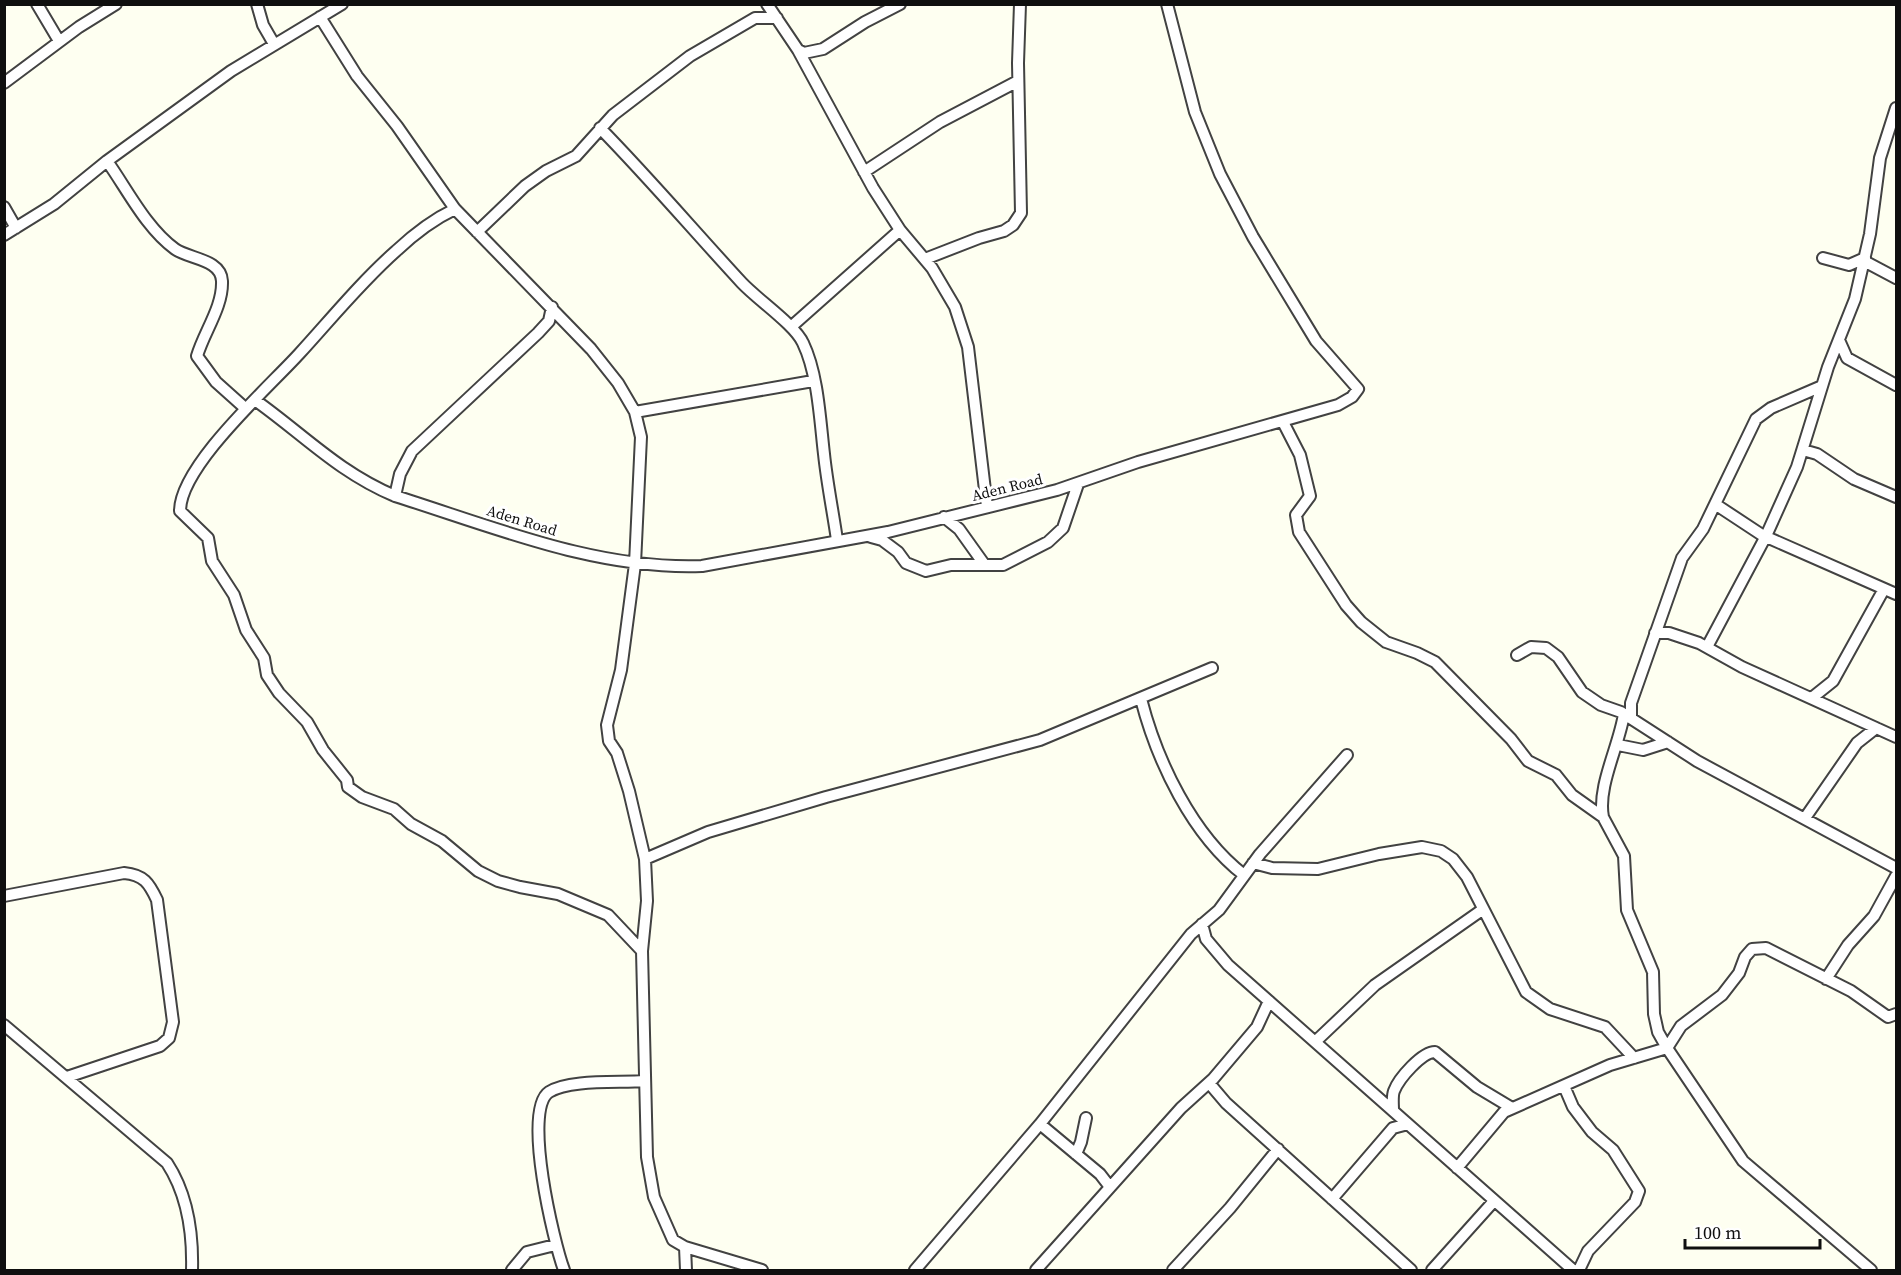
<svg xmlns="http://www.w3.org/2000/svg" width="1901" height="1275" viewBox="0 0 1901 1275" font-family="'Source Serif 4',serif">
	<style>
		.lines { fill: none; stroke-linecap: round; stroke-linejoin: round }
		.street-casing { stroke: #424242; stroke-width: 14 }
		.street { stroke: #fff; stroke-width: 10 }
		.labels { text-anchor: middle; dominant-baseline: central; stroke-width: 6; stroke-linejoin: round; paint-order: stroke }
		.street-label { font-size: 15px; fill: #0f0f0f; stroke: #fff }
	</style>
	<rect width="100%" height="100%" fill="#fefff1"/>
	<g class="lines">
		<g class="street-casing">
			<path id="street" d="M37,4L59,41
				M257,4L263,25L274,44
				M767,4L798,50L873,188L900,230L932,268L955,307L968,347L987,507
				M320,17L357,76L397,126L455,209L591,349L618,383L635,412L641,437L635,564L621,670L607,725L609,741L617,753L629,791L645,859L647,901L642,951L647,1157L654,1197L673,1240L685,1247L762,1270
				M798,50L804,53L823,49L865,22L900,4
				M4,83L79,27L116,4
				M600,128C649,178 694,231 742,283C758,300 795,325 803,343C818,374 820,420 824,454C827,483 833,512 837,540
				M107,161C127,189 146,228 175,249C189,259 221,259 222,281C223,307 204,332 197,356L216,382L245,408
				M864,172L940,122L1018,81
				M4,207L16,228
				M455,209C434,219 413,235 396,251C361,282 331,319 299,354C269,387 180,466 180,511L208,538L212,561L234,595L246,630L264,658L267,675L279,693L307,722L323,750L347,780L348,787L362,797L394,809L411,824L442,841L478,871L498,881L520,887L558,894L608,915L642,951
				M477,232L525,186L546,171L576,156L613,115L690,56L755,18H777
				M4,235L54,204L107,161L231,71L342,4
				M1823,258L1849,265L1865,258
				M925,259L979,238L1004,231L1013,225L1021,213L1018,63L1020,4
				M1864,261L1896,278
				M792,326L900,230
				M1839,340L1847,358L1896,385
				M255,400C303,434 338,472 395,496C494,527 596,570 702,566L888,532L1057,490L1138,462L1338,405L1352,397L1358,389L1316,341L1253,237L1220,174L1195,112L1167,4
				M635,412L813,381
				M1283,422L1300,455L1310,496L1296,515L1299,532L1346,605L1361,622L1386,642L1417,653L1435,662L1511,739L1528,761L1556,775L1572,795L1603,817L1624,856L1627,910L1653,972L1654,1014L1658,1032L1667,1048L1743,1161L1871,1270
				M1803,450L1817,454L1854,479L1896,497
				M395,496L400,474L412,451L538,333L549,321L552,307
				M1715,504L1762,535L1896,594
				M944,517L959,529L984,564
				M871,537L882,540L898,552L906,563L926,571L951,565H1003L1048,542L1063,528L1078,484
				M1655,633H1669L1699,643L1742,667L1896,737
				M1707,647L1766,536L1797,467L1828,367L1855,299L1870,234L1880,158L1896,108
				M1517,655L1531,647L1546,648L1558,657L1582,692L1601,705L1621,712L1697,761L1896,868
				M1813,697L1833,681L1884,589
				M1141,699C1157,761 1192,835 1244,875
				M1631,718V703L1682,558L1703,529L1756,419L1771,408L1822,386
				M1618,745L1643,750L1668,742
				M1603,817C1597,787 1619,746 1624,714
				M1805,818L1857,743L1876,728
				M645,859L708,832L826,797L1040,740L1212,668
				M1253,863L1272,868L1318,869L1379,854L1422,847L1441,851L1453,859L1467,877L1526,992L1550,1009L1605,1027L1634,1058
				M4,896L124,873C144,875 149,883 157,900L173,1022L169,1038L160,1046L67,1077
				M1202,924L1206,939L1228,965L1573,1270
				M1826,979L1848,945L1874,916L1896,876
				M4,1025L167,1163C188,1195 193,1233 192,1270
				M1316,1041L1375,985L1482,910
				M1209,1083L1226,1103L1411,1270
				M1564,1086L1573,1107L1592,1132L1613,1150L1639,1191L1635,1202L1588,1251L1579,1270
				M1393,1110C1393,1104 1392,1096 1394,1091C1399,1078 1422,1052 1435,1052L1477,1087L1512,1108
				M1040,1124L1100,1174L1110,1187
				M1076,1154L1081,1142L1086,1118
				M1457,1168L1504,1112L1610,1065L1667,1048L1681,1026L1722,995L1739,973L1745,957L1752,949L1766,948L1851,991L1888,1017L1896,1014
				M1332,1199L1393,1128L1408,1124
				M685,1247L686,1270
				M512,1270L527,1252L555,1245
				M564,1270C554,1243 522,1110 549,1092C569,1079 619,1083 644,1081
				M915,1270L1040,1124L1191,934L1219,910L1260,854L1347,755
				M1036,1270L1181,1108L1213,1079L1257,1027L1269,1001
				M1173,1270L1230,1208L1278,1149
				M1432,1270L1494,1201"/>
		</g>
		<use href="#street" class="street"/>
	</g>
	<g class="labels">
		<g class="street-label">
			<text transform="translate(1007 487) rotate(-14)">Aden Road</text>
			<text transform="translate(522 520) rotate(17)">Aden Road</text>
		</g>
	</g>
	<rect width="1901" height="1275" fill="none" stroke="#0f0f0f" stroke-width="12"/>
	<path d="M1685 1239v9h135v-9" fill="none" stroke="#0f0f0f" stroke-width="3"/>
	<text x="1694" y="1239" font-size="18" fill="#0f0f0f" stroke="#ffffff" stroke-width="4.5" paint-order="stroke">100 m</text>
</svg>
